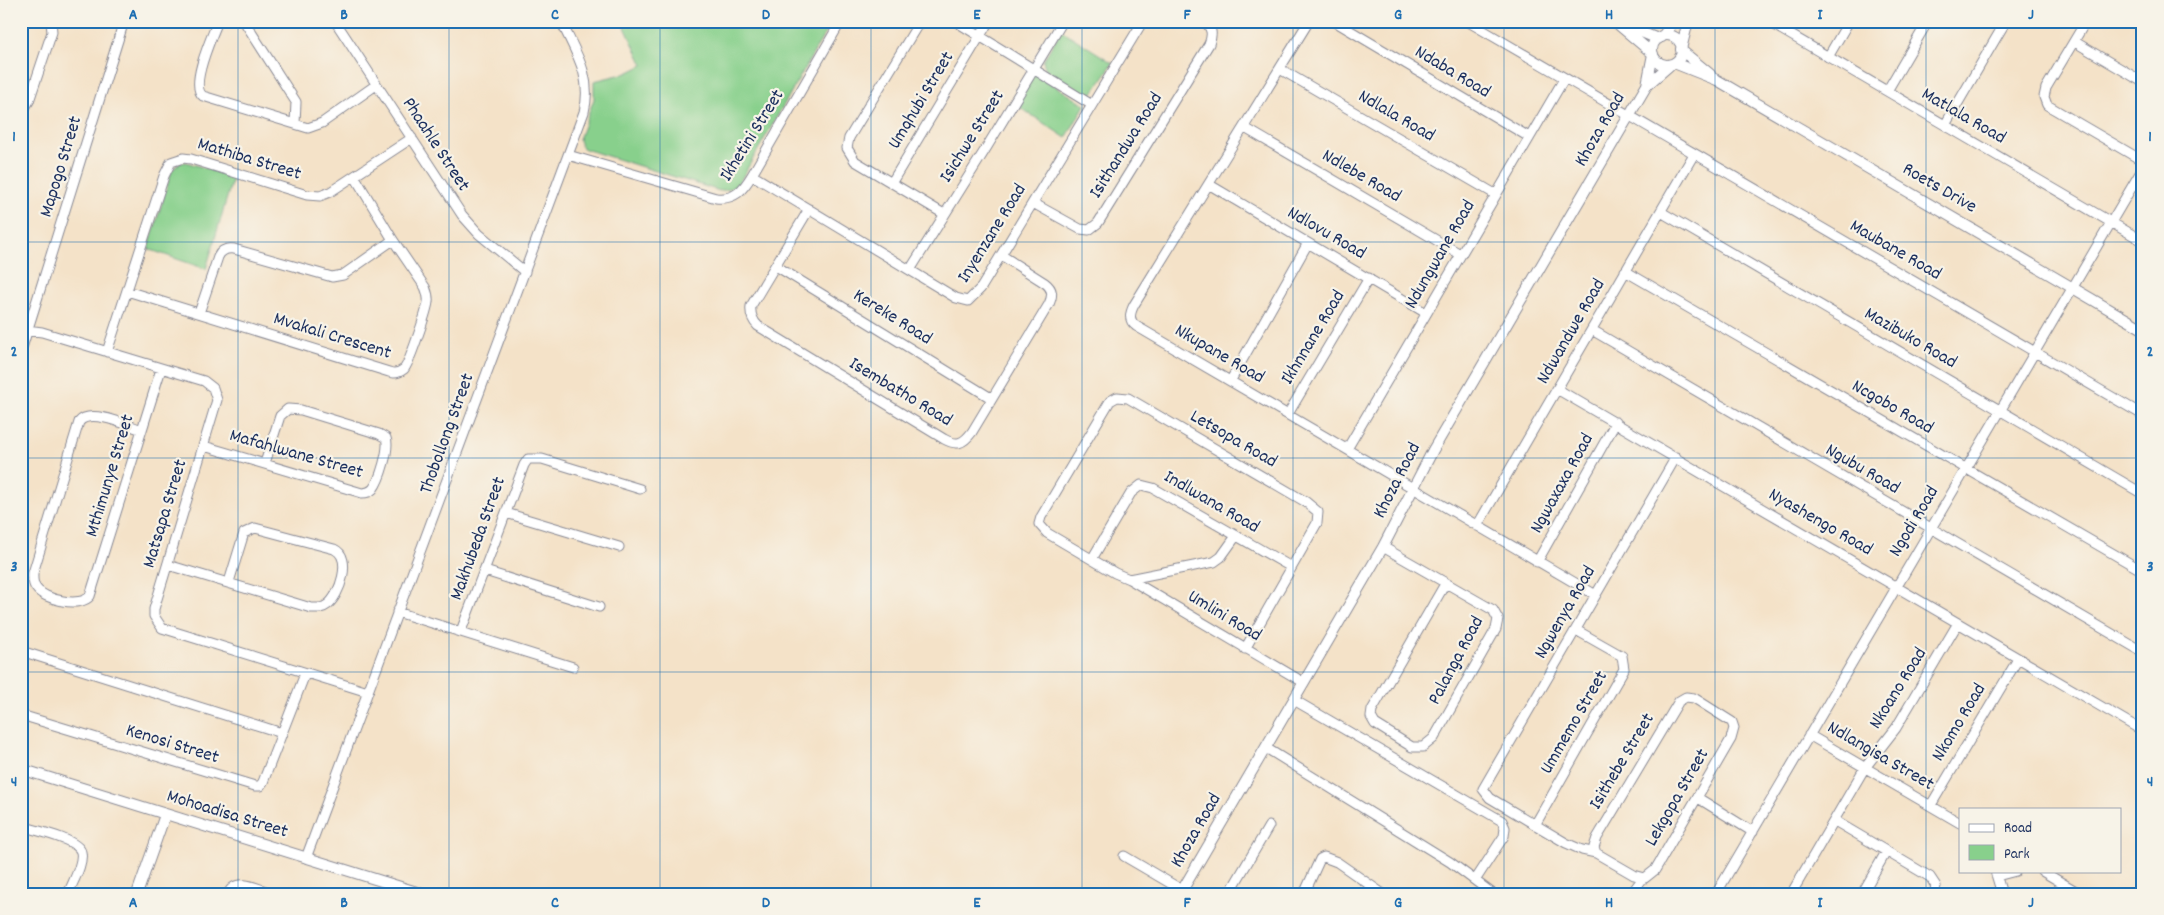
<svg xmlns="http://www.w3.org/2000/svg" width="2164" height="915" viewBox="0 0 2164 915" font-family="Dekko,sans-serif">
	<style>
		.green { fill: #88d08c; stroke: #528075 }
		.lines { fill: none; stroke-linecap: round; stroke-linejoin: round }
		.minor-casing { stroke: #888893; stroke-width: 11 }
		.tertiary-casing { stroke: #888893; stroke-width: 12 }
		.minor { stroke: #fff; stroke-width: 9 }
		.tertiary { stroke: #fff; stroke-width: 10 }
		.grid { fill: none; stroke: #1f6fb2; stroke-width: 1; stroke-opacity: 0.55 }
		.labels { text-anchor: middle; dominant-baseline: central; stroke-width: 4.5; stroke-linejoin: round; paint-order: stroke }
		.street-label { font-size: 19px; fill: #1b2f5e; stroke: #f7f3e8 }
		.neatline { fill: none; stroke: #1f6fb2; stroke-width: 2 }
		.grid-label { font-size: 16px; text-anchor: middle; font-weight: bold; fill: #1f6fb2 }
	</style>
	<rect width="100%" height="100%" fill="#f7f3e8"/>
	<filter id="ink" filterUnits="userSpaceOnUse"><feTurbulence type="fractalNoise" baseFrequency=".02" numOctaves="2"/><feDisplacementMap in="SourceGraphic" scale="10" xChannelSelector="R" yChannelSelector="G"/><feConvolveMatrix kernelMatrix="1 2 1 2 8 2 1 2 1" color-interpolation-filters="sRGB"/></filter>
	<filter id="wash" filterUnits="userSpaceOnUse"><feTurbulence type="fractalNoise" baseFrequency=".0096" numOctaves="4" result="noise"/><feDisplacementMap in="SourceGraphic" scale="20" xChannelSelector="R" yChannelSelector="G"/><feGaussianBlur stdDeviation="1.12" result="paint"/><feColorMatrix in="noise" values="0 0 0 0 0 0 0 0 0 0 0 0 0 0 0 0 0 1.4 0 .05"/><feComposite in="paint" operator="in"/></filter>
	<g filter="url(#wash)">
		<rect width="100%" height="100%" fill="#f4e2c8"/>
		<path class="green" d="M622,21H832L739,183L730,189L720,191L588,150C582,148 580,146 579,139L594,99V81L627,73L643,65Z
			M1061,30L1113,63L1092,94L1083,92L1046,70L1043,61Z
			M1035,73L1085,105L1066,138L1015,104Z
			M186,162L233,177L206,269L148,249L172,170L180,163Z"/>
	</g>
	<g filter="url(#ink)">
		<g class="lines">
			<g class="minor-casing">
				<path id="minor" d="M218,21C212,36 189,86 203,96L308,128L322,123L376,85
					M244,21L296,102L295,124
					M335,21L462,215L479,234L525,272
					M920,21L849,138L847,148L855,161L944,214
					M955,21L1092,105
					M1309,21L1134,305C1130,313 1128,320 1136,326L1594,594
					M1334,21L1529,137
					M1467,21L2143,415
					M1767,21L2143,241
					M2086,21L2046,88L2044,97L2047,105L2143,161
					M2075,42L2143,82
					M1828,57L1849,21
					M1280,69L1495,194
					M1887,91L1928,21
					M21,114L29,101L52,32L51,21
					M1945,125L2006,21
					M1245,128L1460,254
					M568,155L716,198C735,200 743,190 752,175L841,21
					M752,175L956,298L968,301L981,288L1143,21
					M892,182L989,21
					M1210,185L1426,313
					M1033,203L1080,229L1089,230L1098,223L1209,44C1213,34 1212,28 1204,21
					M809,209L751,306C750,314 752,320 758,326L944,439C957,446 963,444 972,432L1049,304C1053,295 1053,289 1045,283L1001,255
					M1661,212L2143,494
					M776,266L991,398
					M910,270L985,150L1063,21
					M1625,271L2143,571
					M127,291L389,372C394,374 399,373 404,369C409,364 427,311 428,302C429,296 427,292 425,287L393,240L355,177
					M199,313L218,257C221,250 227,248 234,249L332,277L343,275L393,240
					M27,330L42,332L204,381L213,388L217,400L154,609V616L162,628L368,692
					M1592,330L2143,652
					M21,351L124,21
					M107,352L164,176L171,162L183,158L191,159L307,195L320,196L330,192L412,138
					M1231,380L1308,243
					M1557,389L2143,731
					M1288,414L1369,278
					M142,430C127,425 90,408 79,422L33,573C33,578 32,583 36,588C44,600 81,608 90,596L161,369
					M204,446L362,493C366,493 370,492 373,489C380,480 390,448 386,438L379,434L301,410L288,409L280,416L265,463
					M1347,449L1564,79
					M506,513L619,547
					M1477,526L1694,154
					M1236,536L1221,557L1214,562L1129,579L1115,573L1047,533L1039,524L1041,517L1110,401L1117,397L1128,398L1306,502L1318,512L1317,523L1245,649
					M1383,547L1493,610L1498,619L1496,629L1434,738L1423,747H1412L1375,724L1371,717L1372,710L1445,584
					M1092,559L1131,493L1141,485L1153,488L1291,567
					M1537,562L1616,422
					M168,565L311,608C317,608 322,609 327,605C340,596 353,557 334,549L255,528L244,533L229,582
					M485,571L599,607
					M1129,579L1303,682
					M397,612L573,667
					M461,631L524,465L528,459H542L640,489
					M21,651L282,733
					M1294,700L1502,821L1505,828L1504,836L1476,879
					M21,715L255,786H260L263,782L305,674
					M1809,735L1960,823
					M1266,748L1450,862L1493,894
					M1698,798L1753,832
					M1931,805L2018,659
					M1835,821L1930,877L1936,886L1934,894
					M1535,825L1624,669L1622,656L1576,630
					M21,826C34,830 78,839 81,852C84,864 72,883 68,894
					M1596,853L1594,847L1597,838L1679,701L1686,697L1694,698L1732,722L1734,728L1731,739L1655,870L1645,878L1634,875L1596,853L1582,850L1566,843L1490,798L1483,789L1676,457
					M1124,856L1182,890
					M306,858L584,112C593,76 575,52 561,21
					M1995,871L2002,894
					M2042,871L2074,890L2076,894
					M1997,876L2016,871
					M228,894C236,876 259,889 273,894
					M1229,894L1269,826
					M1304,894L1320,859L1324,857L1337,862L1383,894
					M1631,894L1643,878
					M1716,894L2143,168
					M1791,894L1864,769L1896,728L1958,623
					M1862,894L1886,852"/>
			</g>
			<g class="tertiary-casing">
				<path id="tertiary" d="M1614,21L1652,53
					M1622,24L1658,39
					M1652 50a15 15 0 1 1 30 0a15 15 0 1 1-30 0Z
					M1662,37L1674,21
					M1681,49L1688,21
					M1681,50L1710,74
					M1674,63L1717,80L2143,329
					M1647,85L1653,54
					M21,769L423,894
					M137,894L165,815
					M1180,894L1383,547L1433,450L1647,85L1670,65"/>
			</g>
			<use href="#minor" class="minor"/>
			<use href="#tertiary" class="tertiary"/>
		</g>
	</g>
	<path class="grid" d="M238,21V894M449,21V894M660,21V894M871,21V894M1082,21V894M1293,21V894M1504,21V894M1715,21V894M1926,21V894M21,242H2143M21,458H2143M21,672H2143"/>
	<g class="labels">
		<g class="street-label">
			<text transform="translate(1452 73) rotate(31)">Ndaba Road</text>
			<text transform="translate(922 101) rotate(-59)">Umqhubi Street</text>
			<text transform="translate(1396 117) rotate(30)">Ndlala Road</text>
			<text transform="translate(1963 117) rotate(30)">Matlala Road</text>
			<text transform="translate(1601 130) rotate(-60)">Khoza Road</text>
			<text transform="translate(753 136) rotate(-58)">Ikhetini Street</text>
			<text transform="translate(973 137) rotate(-58)">Isichwe Street</text>
			<text transform="translate(435 145) rotate(57)">Phaahle Street</text>
			<text transform="translate(1127 146) rotate(-58)">Isithandwa Road</text>
			<text transform="translate(249 160) rotate(17)">Mathiba Street</text>
			<text transform="translate(62 167) rotate(-73)">Mapogo Street</text>
			<text transform="translate(1361 177) rotate(30)">Ndlebe Road</text>
			<text transform="translate(1939 189) rotate(30)">Roets Drive</text>
			<text transform="translate(993 234) rotate(-58)">Inyenzane Road</text>
			<text transform="translate(1326 234) rotate(30)">Ndlovu Road</text>
			<text transform="translate(1895 251) rotate(30)">Maubane Road</text>
			<text transform="translate(1441 255) rotate(-60)">Ndungwane Road</text>
			<text transform="translate(892 318) rotate(32)">Kereke Road</text>
			<text transform="translate(1572 332) rotate(-60)">Ndwandwe Road</text>
			<text transform="translate(332 337) rotate(17)">Mvakali Crescent</text>
			<text transform="translate(1314 338) rotate(-59)">Ikhnnane Road</text>
			<text transform="translate(1910 339) rotate(30)">Mazibuko Road</text>
			<text transform="translate(1219 355) rotate(30)">Nkupane Road</text>
			<text transform="translate(900 393) rotate(31)">Isembatho Road</text>
			<text transform="translate(1892 408) rotate(30)">Ncgobo Road</text>
			<text transform="translate(448 434) rotate(-70)">Thobollong Street</text>
			<text transform="translate(1233 440) rotate(30)">Letsopa Road</text>
			<text transform="translate(296 455) rotate(16)">Mafahlwane Street</text>
			<text transform="translate(1862 470) rotate(30)">Ngubu Road</text>
			<text transform="translate(111 476) rotate(-73)">Mthimunye Street</text>
			<text transform="translate(1398 481) rotate(-63)">Khoza Road</text>
			<text transform="translate(1563 484) rotate(-61)">Ngwaxaxa Road</text>
			<text transform="translate(1211 503) rotate(30)">Indlwana Road</text>
			<text transform="translate(166 514) rotate(-73)">Matsapa Street</text>
			<text transform="translate(1915 522) rotate(-59)">Ngodi Road</text>
			<text transform="translate(1820 523) rotate(30)">Nyashengo Road</text>
			<text transform="translate(479 539) rotate(-70)">Makhubeda Street</text>
			<text transform="translate(1566 613) rotate(-60)">Ngwenya Road</text>
			<text transform="translate(1224 617) rotate(31)">Umlini Road</text>
			<text transform="translate(1457 661) rotate(-62)">Palanga Road</text>
			<text transform="translate(1899 689) rotate(-58)">Nkoano Road</text>
			<text transform="translate(1575 723) rotate(-60)">Ummemo Street</text>
			<text transform="translate(1960 723) rotate(-59)">Nkomo Road</text>
			<text transform="translate(172 745) rotate(17)">Kenosi Street</text>
			<text transform="translate(1880 757) rotate(30)">Ndlangisa Street</text>
			<text transform="translate(1623 762) rotate(-59)">Isithebe Street</text>
			<text transform="translate(1678 798) rotate(-60)">Lekgopa Street</text>
			<text transform="translate(227 815) rotate(17)">Mohoadisa Street</text>
			<text transform="translate(1197 831) rotate(-60)">Khoza Road</text>
		</g>
	</g>
	<rect width="2164" height="915" fill="none" stroke="#f7f3e8" stroke-width="55"/>
	<rect x="1959" y="808" width="162" height="65" fill="#f7f3e8" stroke="#9fa5b1"/>
	<rect x="1969" y="824" width="25" height="8" fill="#ffffff" stroke="#9fa5b1"/>
	<text x="2004" y="832" font-size="15" fill="#1b2f5e">Road</text>
	<rect x="1969" y="845" width="25" height="15" fill="#88d08c" stroke="#9fa5b1"/>
	<text x="2004" y="858" font-size="15" fill="#1b2f5e">Park</text>
	<rect x="28" y="28" width="2108" height="860" class="neatline"/>
	<g class="grid-label">
		<text x="133" y="19">A</text>
		<text x="344" y="19">B</text>
		<text x="555" y="19">C</text>
		<text x="766" y="19">D</text>
		<text x="977" y="19">E</text>
		<text x="1187" y="19">F</text>
		<text x="1398" y="19">G</text>
		<text x="1609" y="19">H</text>
		<text x="1820" y="19">I</text>
		<text x="2031" y="19">J</text>
		<text x="14" y="141">1</text>
		<text x="2150" y="141">1</text>
		<text x="14" y="356">2</text>
		<text x="2150" y="356">2</text>
		<text x="14" y="571">3</text>
		<text x="2150" y="571">3</text>
		<text x="14" y="786">4</text>
		<text x="2150" y="786">4</text>
		<text x="133" y="907">A</text>
		<text x="344" y="907">B</text>
		<text x="555" y="907">C</text>
		<text x="766" y="907">D</text>
		<text x="977" y="907">E</text>
		<text x="1187" y="907">F</text>
		<text x="1398" y="907">G</text>
		<text x="1609" y="907">H</text>
		<text x="1820" y="907">I</text>
		<text x="2031" y="907">J</text>
	</g>
</svg>
